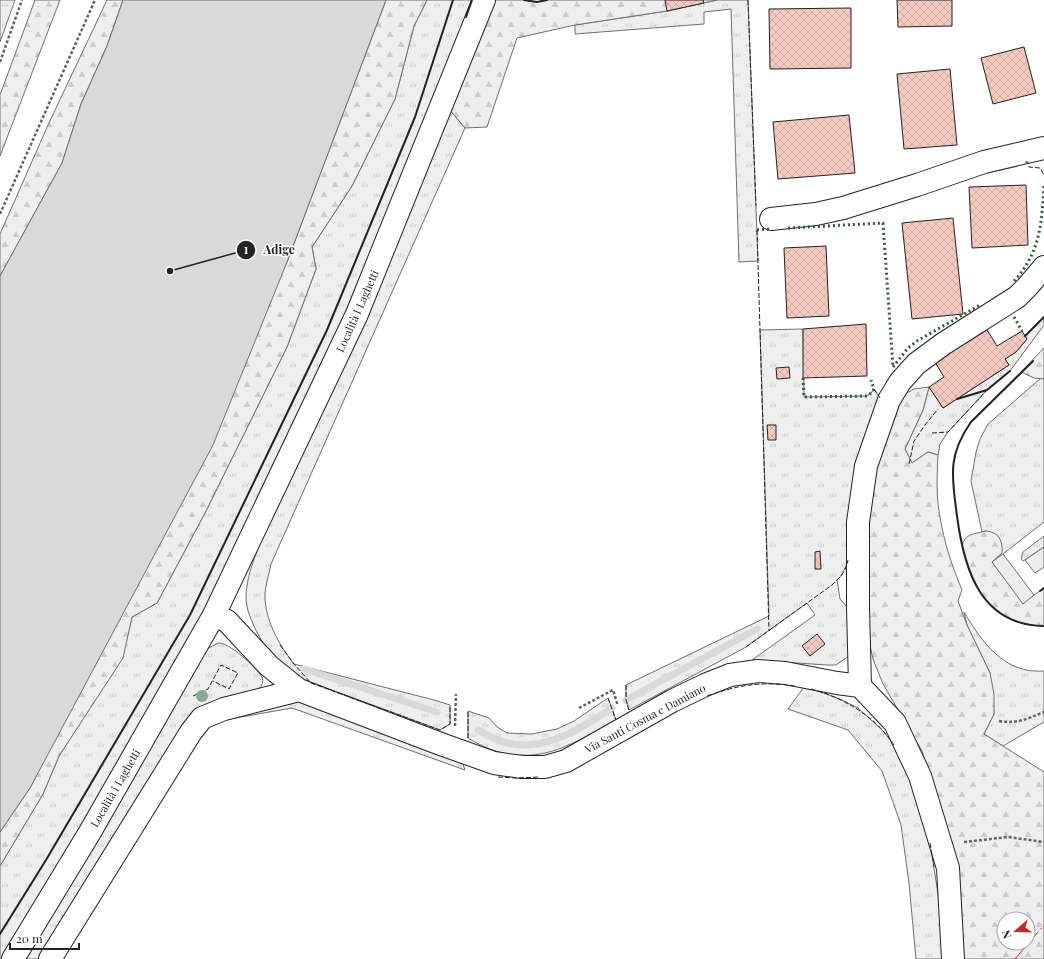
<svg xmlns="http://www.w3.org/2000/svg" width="1044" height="959" viewBox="0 0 1044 959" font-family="'Playfair Display',serif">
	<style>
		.grass { fill: url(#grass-tufts); stroke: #6f6f6f }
		.forest { fill: url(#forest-firs); stroke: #6f6f6f; fill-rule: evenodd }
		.parking { fill: #ededed; stroke: #6f6f6f }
		.water { fill: #d9d9d9; stroke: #6f6f6f }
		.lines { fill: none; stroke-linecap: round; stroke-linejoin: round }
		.stream { stroke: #d9d9d9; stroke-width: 7 }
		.building { fill: url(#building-cross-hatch); stroke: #222 }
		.minor-casing { stroke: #222; stroke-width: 24 }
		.path { stroke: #646464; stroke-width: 2.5; stroke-dasharray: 3 2; stroke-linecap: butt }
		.minor { stroke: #fff; stroke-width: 22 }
		.hedge { stroke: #2f5e38; stroke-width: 3; stroke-dasharray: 2 3; stroke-linecap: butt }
		.fence { stroke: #222; stroke-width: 1; stroke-dasharray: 5 2; stroke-linecap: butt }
		.wall { stroke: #222; stroke-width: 2 }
		.power { stroke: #c62828; stroke-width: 1; stroke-dasharray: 14 3 2 3; stroke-linecap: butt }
		.tree { fill: #8da692 }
		.labels { text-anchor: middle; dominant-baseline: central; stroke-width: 3; stroke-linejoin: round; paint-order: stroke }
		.street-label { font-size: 11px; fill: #222; stroke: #fff }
		.leader { fill: none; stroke: #222; stroke-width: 1.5 }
		.callout-dot { fill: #222; stroke: #fff; stroke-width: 1.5 }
		.mark-label { font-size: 12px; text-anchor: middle; font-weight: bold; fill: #fff }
		.callout-label { font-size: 12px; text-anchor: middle; font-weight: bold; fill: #222; stroke: #fff; stroke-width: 3; stroke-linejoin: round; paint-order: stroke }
	</style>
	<defs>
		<pattern id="grass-tufts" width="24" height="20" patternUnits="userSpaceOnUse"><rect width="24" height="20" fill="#eee"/><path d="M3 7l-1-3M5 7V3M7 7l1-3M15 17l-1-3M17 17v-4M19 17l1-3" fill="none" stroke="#ccc"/></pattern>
		<pattern id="forest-firs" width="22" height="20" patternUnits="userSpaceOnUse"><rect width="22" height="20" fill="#eee"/><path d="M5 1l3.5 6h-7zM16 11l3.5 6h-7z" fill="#ccc"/></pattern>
		<pattern id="building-cross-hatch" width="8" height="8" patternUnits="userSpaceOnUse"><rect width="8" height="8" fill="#f3c9c0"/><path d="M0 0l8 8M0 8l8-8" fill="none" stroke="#d0aca5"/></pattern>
	</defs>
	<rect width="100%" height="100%" fill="#fff"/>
	<path class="grass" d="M0,0H15L0,42Z
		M427,0H472L461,32L329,353L201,621L5,959H0V866L43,794L59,756L122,658L132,617L157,603L206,511L287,347L316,269L312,247L352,186L395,99L414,26Z
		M717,0H748L758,261L739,262L731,9L704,12V24L575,34V25L667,11Z
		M449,109L465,128L271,564C269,574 264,590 265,600C267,624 280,646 294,664L434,700L450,705V724L440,730C410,719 379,707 348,696C328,689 306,682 287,670C270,660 245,617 246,597C246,573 261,541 270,519Z
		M1044,317V325L1010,371L987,390L948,432L940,444L938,455L928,452L912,463L905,449L923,410L929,387L943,408L1009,365L1005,359L1016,352L1027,339L1025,336Z
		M803,329L804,397L867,396L871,393L874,389L881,399L847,564L841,576L837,580L840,599L847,607L851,635L849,656L836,665H827L752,660L815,615L807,603L746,647L629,710L626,700V685L769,616L760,330Z
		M1041,378L1044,379V522L998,558L986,531L982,532L971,481L976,452L980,439L988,424Z
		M1044,536V547L1023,561L1021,559L1023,552Z
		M964,612C982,642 1004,674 1044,671V722L1003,746L984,734L994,714L990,673L967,625Z
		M218,643C229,642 256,667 262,677C264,682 262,685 259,689L204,708L44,959H23L207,649Z
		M804,687L824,693L840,699L858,708L882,730L891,741L908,767L930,842L948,959H916L909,883L901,825L882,771L848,730L788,709Z
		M608,698L616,720C599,729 582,740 564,747C530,761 498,757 468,738V711L489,718L497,727L507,733L532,734L557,729L574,721Z
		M292,699L463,764L465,770L292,708L207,723Z"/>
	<path class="forest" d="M35,0H60L0,156V95Z
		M107,0H123L107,46L81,104L62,163L0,276V234L48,125Z
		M386,0H427L414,26L395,99L352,186L312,247L316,269L287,347L206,511L157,603L132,617L123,658L59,756L43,794L0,866V832L30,788L287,262Z
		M490,0H524L537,2L547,0H717L667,11L575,25L517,38L487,127L465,128L449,109Z
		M1044,348V379L1034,378L1021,372Z
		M929,387L923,410L905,449L912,463L928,452L938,455C937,476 936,497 940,517C944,542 952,566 962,590L958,601L967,625L990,673L994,694V714L984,734L1044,772V959H959L956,862L922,751L883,684L873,659L866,628L867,505L877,458L891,416L903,395L914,389ZM1004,919H1028V943H1004Z
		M986,531C999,532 1003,541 1002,553L992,562L1023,603L1044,588V626C993,625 973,591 962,546C965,533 975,534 986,531Z"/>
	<path class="parking" d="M1044,547V567L1035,573L1025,560Z
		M1003,554L1034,595L1023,604L992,562Z"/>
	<path class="water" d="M123,0H386L287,262L213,445L30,788L0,832V276L62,163L81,104L107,46Z"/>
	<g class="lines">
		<path class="stream" d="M304,669L437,712
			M626,700L757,629
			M478,730C484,733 489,737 495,739C536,757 578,731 612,708"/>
	</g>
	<path class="building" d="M665,0H703L704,3L667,11Z
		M897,0H952V26L898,27Z
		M851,8V68L770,69L769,9Z
		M1024,47L1036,93L993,104L981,58Z
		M950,69L957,145L904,149L897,74Z
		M849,115L855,173L778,179L773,122Z
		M1026,185L1028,245L972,248L969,187Z
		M953,218L963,314L912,319L902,223Z
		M826,246L829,316L787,318L784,248Z
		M866,324L867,376L803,378V329Z
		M987,330L997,346L1022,331L1027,339L1016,352L1005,359L1009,365L943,408L929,387L944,377L935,362Z
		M789,367L790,378L777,379L776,368Z
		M767,425H776V440H768Z
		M820,551L821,569H815V552Z
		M817,634L825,644L810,656L802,646Z"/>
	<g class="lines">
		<g class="minor-casing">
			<path id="minor" d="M771,219L816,214L843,208L917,185L984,162L1044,148
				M214,615L227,621L269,666L299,690L438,743L494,763L522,767H545L566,761L672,701L705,685L730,675L758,671L785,673L837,683L860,686
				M860,686L858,607V522L866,466L889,400L900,382L916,364L943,344L1017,297L1028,286L1044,267
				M860,686L895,723L920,776L948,868L953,959
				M13,959L90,832L214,615L357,314L484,0
				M50,959L191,732L202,718L224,709L299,690"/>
		</g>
		<path class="path" d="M0,62L22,0
			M0,214L95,0
			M579,708L613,690L618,706
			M999,721C1017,724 1027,719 1044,712
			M455,726L456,694
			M964,842L1008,837L1044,842"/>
		<use href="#minor" class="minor"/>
		<path class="hedge" d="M788,228L883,223L893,367
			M757,230L770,229
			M1014,281C1041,252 1042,221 1044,183
			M1014,317L1022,331
			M893,367L908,348L917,341L980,305
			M803,378L804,397L867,396L871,393L874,389L871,380"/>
		<path class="fence" d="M748,0L756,206
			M1025,162H1028L1029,167L1040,168L1044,175
			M757,230L769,631
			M874,389L880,398
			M932,433L948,432L987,390
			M909,464L914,441L925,425L938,409
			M280,645L294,664L311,683L440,730L450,724V705
			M746,647L832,585C840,577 846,572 848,560
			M626,685V700L629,710
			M811,689C844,698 875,716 894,745
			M193,696L208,689L221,665L238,673L229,689L213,681
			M707,696C738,685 762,681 795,686
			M608,698L616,720
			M468,738V711
			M498,777L516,778L539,777
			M930,843L934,867"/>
		<path class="wall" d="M524,0L537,2L547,0
			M466,17L472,0
			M1025,336L1044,317
			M1033,361L971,422C947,456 952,477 957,516C964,569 980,625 1044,626
			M957,399L987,390L1010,371
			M1040,591L1044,588
			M0,934L46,860L190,615L327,330L415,117L453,0"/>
		<path class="power" d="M1015,959L1044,925"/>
	</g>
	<circle class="tree" cx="202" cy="696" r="6"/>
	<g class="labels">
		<g class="street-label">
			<text transform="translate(357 311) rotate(-66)">Località I Laghetti</text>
			<text transform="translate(645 718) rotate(-28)">Via Santi Cosma e Damiano</text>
			<text transform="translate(115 788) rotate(-60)">Località i Laghetti</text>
		</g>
	</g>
	<path class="leader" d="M170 271L246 250"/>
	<g class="callout-dot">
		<circle cx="170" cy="271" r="4"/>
		<circle cx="246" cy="250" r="10"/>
	</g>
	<g class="mark-label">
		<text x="246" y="254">1</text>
	</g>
	<g class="callout-label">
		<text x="279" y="254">Adige</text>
	</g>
	<g transform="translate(1016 931) rotate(250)"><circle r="19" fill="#ffffff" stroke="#a7a7a7"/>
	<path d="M0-3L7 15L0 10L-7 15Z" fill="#c62828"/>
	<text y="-6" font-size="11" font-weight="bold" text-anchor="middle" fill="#222222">N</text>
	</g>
	<path d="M10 943v6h69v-6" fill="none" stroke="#222222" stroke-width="2"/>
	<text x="16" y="943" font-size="12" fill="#222222" stroke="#ffffff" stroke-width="3" paint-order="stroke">20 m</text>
</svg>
